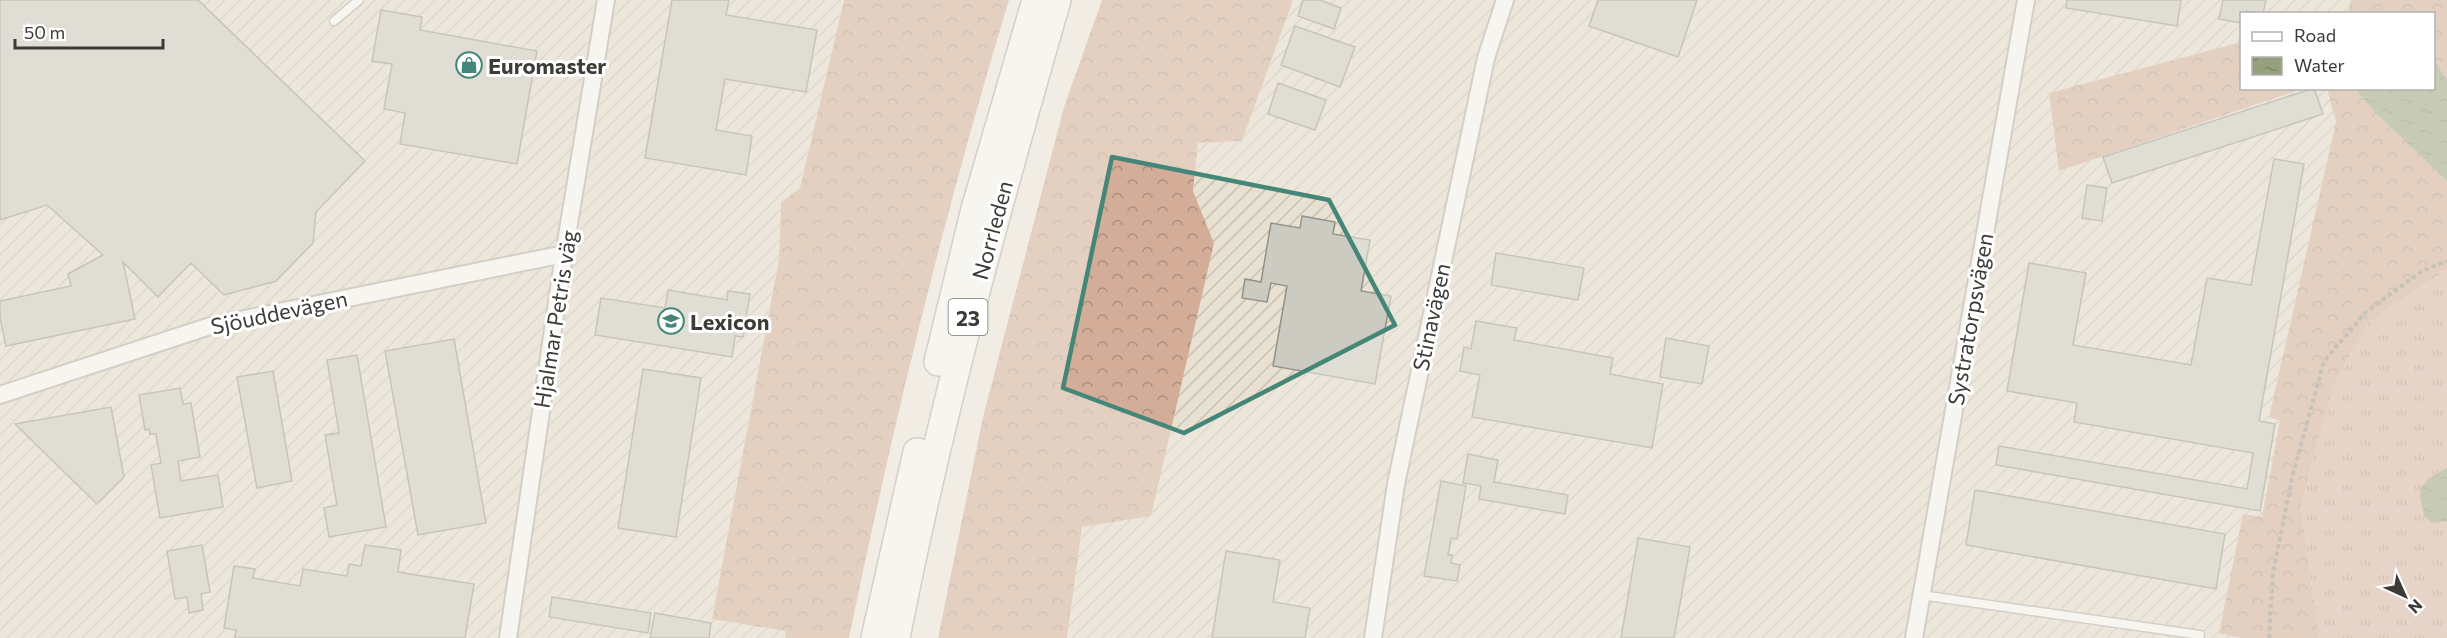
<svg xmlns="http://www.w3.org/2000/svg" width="2447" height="638" viewBox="0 0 2447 638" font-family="Commissioner,sans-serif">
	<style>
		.industrial { fill: url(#industrial-furrows) }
		.grass { fill: url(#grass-tufts) }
		.forest { fill: url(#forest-crowns) }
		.water { fill: url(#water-ripples) }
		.building { fill: #cccbc2; stroke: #929289; stroke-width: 1.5 }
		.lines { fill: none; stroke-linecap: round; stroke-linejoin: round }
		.service-casing { stroke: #afaca3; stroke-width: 11 }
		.minor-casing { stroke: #afaca3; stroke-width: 20 }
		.trunk-casing { stroke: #afaca3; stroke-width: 30 }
		.path { stroke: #93918a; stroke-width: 4; stroke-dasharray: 4.5 3; stroke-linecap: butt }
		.service { stroke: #fff; stroke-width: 8 }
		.minor { stroke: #fff; stroke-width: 16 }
		.trunk { stroke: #fff; stroke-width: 27 }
		.marked { fill: none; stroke: #448678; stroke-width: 4.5; stroke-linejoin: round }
		.labels { text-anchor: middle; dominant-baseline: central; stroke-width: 6; stroke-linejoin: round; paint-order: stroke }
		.shield { fill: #fff; stroke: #767673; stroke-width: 1.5 }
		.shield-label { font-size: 21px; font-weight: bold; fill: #3c3b37 }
		.poi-label { font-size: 22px; font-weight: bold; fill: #3c3b37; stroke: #fff; text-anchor: start }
		.street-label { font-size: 22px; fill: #3c3b37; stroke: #fff }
	</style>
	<defs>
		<pattern id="industrial-furrows" width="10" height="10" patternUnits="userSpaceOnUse" patternTransform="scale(1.5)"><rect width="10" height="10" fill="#e8e1d1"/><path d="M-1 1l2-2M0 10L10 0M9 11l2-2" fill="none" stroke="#c8c2b4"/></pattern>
		<pattern id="grass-tufts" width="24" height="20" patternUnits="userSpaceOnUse" patternTransform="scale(1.5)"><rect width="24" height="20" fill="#d7b6a4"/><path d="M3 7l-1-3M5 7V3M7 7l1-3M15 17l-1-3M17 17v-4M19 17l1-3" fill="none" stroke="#b09586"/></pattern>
		<pattern id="forest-crowns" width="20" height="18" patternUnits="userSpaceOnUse" patternTransform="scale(1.5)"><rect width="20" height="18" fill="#d4ad98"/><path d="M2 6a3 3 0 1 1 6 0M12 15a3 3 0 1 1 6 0" fill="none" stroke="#ad8e7d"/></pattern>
		<pattern id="water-ripples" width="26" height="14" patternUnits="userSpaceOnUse" patternTransform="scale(1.5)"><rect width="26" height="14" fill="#95a17d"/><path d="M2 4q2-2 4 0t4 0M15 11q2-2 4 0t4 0" fill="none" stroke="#7b8467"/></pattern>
	</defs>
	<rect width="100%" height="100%" fill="#f1ede4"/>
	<path class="industrial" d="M0,0H844L800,188L781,202L779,259L712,618L787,631L785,638H0Z
		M1293,0H2351L2348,13L2242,14L2241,42L2049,93L2059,171L2302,89H2327L2336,122L2269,416L2280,421L2262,518L2243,515L2220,633L2241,638H1067L1082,527L1214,243L1193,191L1198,143L1242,141Z"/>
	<path class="grass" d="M2447,269V638H2319L2301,505L2334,384L2368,323Z"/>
	<path class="forest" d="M844,0H1009C945,210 893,424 849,638H785L786,631L712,619L779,259L781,202L800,188Z
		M1102,0H1293L1242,141L1198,143L1193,191L1214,243L1151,516L1082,527L1067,638H938L983,417L1064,107Z
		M2351,0H2447V269L2368,323L2334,384L2301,505L2319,638H2241L2219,633L2243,514L2262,517L2280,421L2269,417L2336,122L2327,89L2434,88V14L2348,13Z
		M2241,42L2242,88L2302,89L2059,171L2049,93Z"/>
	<path class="water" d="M2434,60L2447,80V181L2373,110L2356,89L2434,88Z
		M2447,468V521L2432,523L2425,517L2420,497L2421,488L2428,479Z"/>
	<path class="building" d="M0,0H198L365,161L316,212L313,243L276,281L224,295L191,263L158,297L123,262L135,319L6,346L0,318V301L71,286L68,274L103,255L47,205L0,220Z
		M672,0H729L726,15L817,30L806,92L725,79L716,130L752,136L746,175L645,158Z
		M1303,0H1320L1341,8L1334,29L1298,16Z
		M1598,0H1697L1678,57L1589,26Z
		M2067,0H2181L2177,26L2066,8Z
		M2223,0H2266L2263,14L2246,11L2245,14H2242V23L2219,19Z
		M381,10L422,17L420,30L537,51L517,164L400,144L405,113L384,109L392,64L372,61Z
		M1295,26L1355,47L1340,87L1281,65Z
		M1278,83L1326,100L1315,130L1268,114Z
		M2314,88L2323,114L2112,183L2103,157Z
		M2274,159L2304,164L2259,421L2275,424L2260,511L1996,465L1999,446L2247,489L2253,453L2074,422L2077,403L2007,391L2029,263L2086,273L2073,345L2191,365L2207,278L2251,285Z
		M2087,185L2107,188L2102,221L2082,218Z
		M1302,216L1335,222L1333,234L1370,240L1361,291L1391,296L1375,384L1273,366L1287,286L1271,283L1267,302L1242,298L1245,279L1261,282L1271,223L1300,228Z
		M1496,253L1584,268L1578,300L1491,285Z
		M668,290L727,300L728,291L750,294L743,337L735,336L732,357L595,335L601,298L665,308Z
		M1476,321L1517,328L1514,340L1613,358L1610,374L1663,384L1652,448L1472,417L1480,375L1460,371L1464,347L1471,349Z
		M1666,338L1709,346L1702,384L1660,377Z
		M454,339L486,523L418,535L385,351Z
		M357,355L386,527L329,537L324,508L337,505L325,435L339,433L327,360Z
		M643,369L701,378L676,537L618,528Z
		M273,371L292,481L257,488L237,377Z
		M180,388L183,404L191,403L200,457L178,461L181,481L218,475L223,507L160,518L151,465L161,463L156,434H150L149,429L145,430L139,395Z
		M111,407L124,477L97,504L15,424Z
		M1468,454L1498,460L1494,482L1568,495L1565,514L1479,499L1481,486L1463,483Z
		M1441,481L1466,486L1457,539L1451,538L1448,555H1452L1451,563L1460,565L1457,581L1424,576Z
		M1975,490L2225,534L2216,589L1966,545Z
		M1638,538L1690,547L1674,638H1621Z
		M202,545L210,592L201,594L203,610L189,613L187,597L175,599L167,551Z
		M365,545L401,550L398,572L474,584L465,638H235L236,630L224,628L234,566L255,569L253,578L300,586L303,569L347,576L349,564L361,566Z
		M1226,551L1280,560L1273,602L1310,608L1305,638H1212Z
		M552,597L651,613L648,633L549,617Z
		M655,613L711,623L709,638H650Z"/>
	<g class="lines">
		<g class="service-casing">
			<path id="service" d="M334,21L359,0
				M1921,595L2200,635"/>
		</g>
		<g class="minor-casing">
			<path id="minor" d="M0,395L210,326L564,254
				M508,638L564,254L606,0
				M1373,638L1396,484L1486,58L1505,0
				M1914,638L2026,0"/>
		</g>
		<g class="trunk-casing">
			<path id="trunk" d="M938,362L975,209L1036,0
				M875,638L917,452
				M896,638C938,422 996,211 1057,0"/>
		</g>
		<path class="path" d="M2269,638L2273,573L2292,478L2324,361L2366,312L2422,271L2447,261"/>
		<use href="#service" class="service"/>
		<use href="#minor" class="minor"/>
		<use href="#trunk" class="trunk"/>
	</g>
	<path d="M0 0H2447V638H0ZM1112,157L1329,200L1395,325L1184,433L1063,388Z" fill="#f1ede4" fill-opacity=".55" fill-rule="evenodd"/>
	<path class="marked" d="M1112,157L1329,200L1395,325L1184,433L1063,388Z"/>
	<defs>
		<g id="shop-ring" transform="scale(1.35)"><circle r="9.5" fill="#fff" stroke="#448678" stroke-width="1.5"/><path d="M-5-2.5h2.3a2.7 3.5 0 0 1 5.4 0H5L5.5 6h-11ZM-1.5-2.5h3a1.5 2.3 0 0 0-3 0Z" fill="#448678"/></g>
		<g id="school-ring" transform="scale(1.35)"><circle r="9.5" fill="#fff" stroke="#448678" stroke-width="1.5"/><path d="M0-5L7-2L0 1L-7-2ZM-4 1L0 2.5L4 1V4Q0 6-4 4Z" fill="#448678"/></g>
	</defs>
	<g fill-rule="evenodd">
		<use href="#shop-ring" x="469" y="65"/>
		<use href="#school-ring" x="671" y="321"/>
	</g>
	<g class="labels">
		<rect class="shield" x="948.5" y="299" width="39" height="36" rx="4.5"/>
		<g class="shield-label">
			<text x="968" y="317">23</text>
		</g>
		<g class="poi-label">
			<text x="488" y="65">Euromaster</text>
			<text x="690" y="321">Lexicon</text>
		</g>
		<g class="street-label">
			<text transform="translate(992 230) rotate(-75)">Norrleden</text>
			<text transform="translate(279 312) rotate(-12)">Sjöuddevägen</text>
			<text transform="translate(1431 317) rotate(-78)">Stinavägen</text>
			<text transform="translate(555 319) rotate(-81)">Hjalmar Petris väg</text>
			<text transform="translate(1970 319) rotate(-80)">Systratorpsvägen</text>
		</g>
	</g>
	<rect x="2240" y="12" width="195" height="78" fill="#ffffff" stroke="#b1b1af" stroke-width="1.5"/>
	<rect x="2252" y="32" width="30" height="9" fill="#ffffff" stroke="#b1b1af" stroke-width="1.5"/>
	<text x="2294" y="42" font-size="18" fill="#3c3b37">Road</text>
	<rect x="2252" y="57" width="30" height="18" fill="url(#water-ripples)" stroke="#b1b1af" stroke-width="1.5"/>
	<text x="2294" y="72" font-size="18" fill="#3c3b37">Water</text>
	<g transform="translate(2405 596) rotate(135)" stroke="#ffffff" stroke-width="4.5" paint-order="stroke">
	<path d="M0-4.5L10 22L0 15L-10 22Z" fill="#3c3b37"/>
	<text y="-9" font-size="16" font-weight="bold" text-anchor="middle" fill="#3c3b37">N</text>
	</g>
	<path d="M15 39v9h148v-9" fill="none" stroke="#3c3b37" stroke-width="3"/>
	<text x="24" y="39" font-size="18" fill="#3c3b37" stroke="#ffffff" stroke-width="4.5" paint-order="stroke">50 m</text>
</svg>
